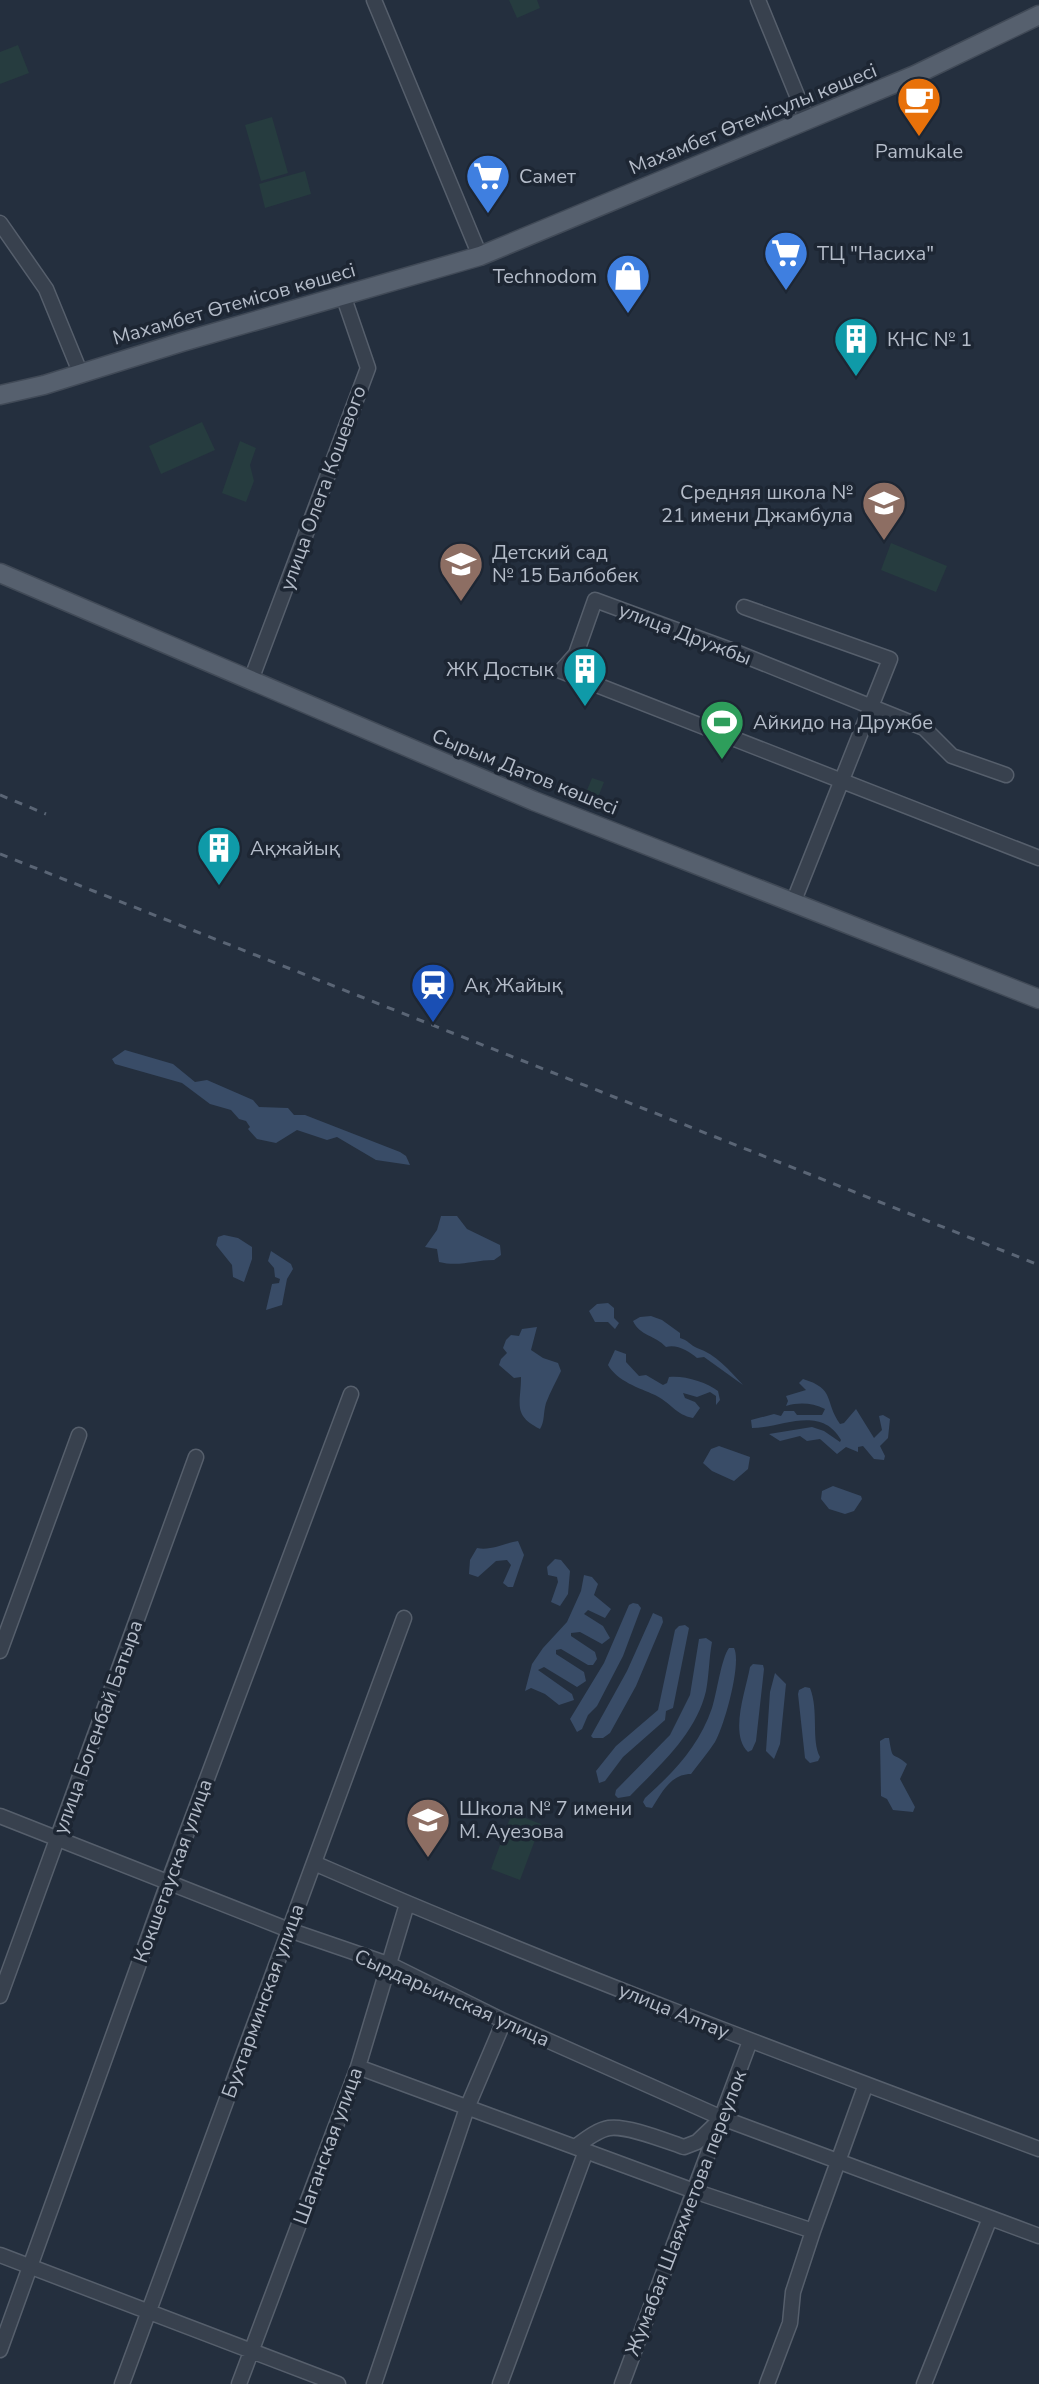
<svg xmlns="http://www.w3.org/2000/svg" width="1039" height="2384" viewBox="0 0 1039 2384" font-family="'Nunito Sans',sans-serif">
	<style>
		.green { fill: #263c3f }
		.water { fill: #394c67 }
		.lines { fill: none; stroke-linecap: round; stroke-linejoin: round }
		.minor-casing { stroke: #565f6c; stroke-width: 17 }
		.major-casing { stroke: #414a57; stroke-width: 21 }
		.minor { stroke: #38414e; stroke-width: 14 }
		.major { stroke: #56606e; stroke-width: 18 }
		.rail { stroke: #5a6575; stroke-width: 3; stroke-dasharray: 8 8; stroke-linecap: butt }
		.labels { text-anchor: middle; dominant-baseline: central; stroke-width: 7; stroke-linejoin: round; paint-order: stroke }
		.street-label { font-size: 20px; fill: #b4bcc9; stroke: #1d2633 }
		.poi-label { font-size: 20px; fill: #b4bcc9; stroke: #1d2633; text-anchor: start }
	</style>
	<rect width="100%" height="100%" fill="#242f3e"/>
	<path class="green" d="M509,0H537L540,8L517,18Z
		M18,45L29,73L0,84V52Z
		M272,117L288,173L261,181L245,125Z
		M305,171L311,194L265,208L259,184Z
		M202,422L215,450L161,474L149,446Z
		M240,441L256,448L250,465L254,481L246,502L222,493Z
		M891,543L947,566L936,592L881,570Z
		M592,778L604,782L597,800L585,795Z
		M512,1813L541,1824L520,1880L491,1869Z"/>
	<path class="water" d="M125,1050L173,1064L195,1082L207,1080L253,1100L259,1107L288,1108L294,1115H305L400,1152L406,1156L410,1165L376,1160L337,1137L327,1140L297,1130L276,1143L257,1139L248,1129L250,1127L246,1121L239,1119L231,1110L210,1104L182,1083L115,1064L112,1059Z
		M441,1216H457L467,1229L500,1245L501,1255L494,1260C475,1260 459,1267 439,1262L437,1249L425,1247L437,1230Z
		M224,1235L238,1238L252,1247V1259L244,1282L233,1277L232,1265L216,1245L218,1237Z
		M271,1251L291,1264L293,1269L287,1279L282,1305L266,1310L272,1284L279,1283L280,1279L275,1277L274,1268L268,1261Z
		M608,1303L614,1308V1318L619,1323L615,1329L608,1322H595L589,1311L597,1304Z
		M651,1316L662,1320L680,1333V1338C688,1340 690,1345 697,1348C716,1354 729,1370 743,1385L704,1357L697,1358C689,1351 677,1344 666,1347C655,1335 640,1336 633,1321L640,1317Z
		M537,1327L531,1350L543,1358L558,1363L561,1371C556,1382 550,1392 546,1403C543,1413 545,1421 540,1429C512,1415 521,1404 521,1377L514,1378L499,1365L501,1359L507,1353L503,1348L506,1340L511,1335L519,1336L522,1329Z
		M615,1350L626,1354V1362L639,1376L646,1375L663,1385L667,1383L669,1377C683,1375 707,1382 718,1391L720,1400L716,1405V1396L710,1392L697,1397L683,1393L685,1398L695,1402L700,1408L693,1418C676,1415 670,1402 655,1395C639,1388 617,1381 608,1365Z
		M803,1379C836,1389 824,1401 840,1424L844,1423L856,1409L874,1438L882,1430L879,1416L883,1415L890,1419L888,1438L880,1446L885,1456L884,1460L874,1459L863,1446L858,1447V1452L846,1447L837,1454L820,1439L807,1441L800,1436L780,1441L769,1434L812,1427L824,1431L840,1442L841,1440C821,1404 781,1428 752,1428L751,1420L774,1414L781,1416L784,1411H794L797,1415H822L825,1409C812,1403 800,1402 786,1406L788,1401L786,1396L806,1390L799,1383Z
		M719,1446L750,1457L748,1469L734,1481L712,1471L703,1463L711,1449Z
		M833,1486L861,1496L862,1499L854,1511L845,1514L829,1509L821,1499L822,1491Z
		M518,1541L524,1555L513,1587H508L503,1583L511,1565L507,1560L496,1561L478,1577L469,1574L470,1560L477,1548C491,1551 504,1543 518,1541Z
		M555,1559L561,1560L570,1571L568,1594L560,1606L551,1602L558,1582L557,1577L548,1575L547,1567Z
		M584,1575L592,1577L598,1584L594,1595L611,1609L605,1618L588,1610L584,1614L603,1626L610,1638L602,1644L580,1632L571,1633V1636L595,1652L597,1659L593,1665H588L561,1649L556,1650V1654L584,1672L586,1681L577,1687L544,1667L538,1670L572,1694L574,1700L559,1705L545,1694L531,1688L525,1691L532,1664L543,1648L567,1622L581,1591Z
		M633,1603L638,1604L641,1608L623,1656L597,1706L588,1715L582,1729L577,1732L570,1719L604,1663L629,1605Z
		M653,1613L662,1617L663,1622L636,1686L610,1733L603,1738H593L591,1736L627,1671Z
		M685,1625L689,1628L673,1708L666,1711L665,1720L623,1757L605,1781L599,1783L596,1771L616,1746L658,1710L675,1630L679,1626Z
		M706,1638L712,1642C709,1658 709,1676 706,1691C696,1734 659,1766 630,1796L618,1798L615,1795L616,1790L670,1735L690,1695L699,1639Z
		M729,1648H734C742,1663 724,1727 715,1742C708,1753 699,1763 691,1774C671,1774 662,1792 652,1808L646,1807L643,1802L645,1798C674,1772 699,1746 712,1708C717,1693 721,1659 729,1648Z
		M753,1664L763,1665L764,1669L756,1741L752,1750L748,1752C729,1734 746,1690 750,1667Z
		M775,1673L786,1684L780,1744L774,1759L766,1751L770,1692Z
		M805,1687L810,1688C819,1710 811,1741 820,1757L818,1761L810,1763L805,1758L798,1694L799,1690Z
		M885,1738H889C893,1764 892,1750 907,1764L900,1779L915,1807L913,1812L893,1810L887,1799L881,1796L880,1741Z"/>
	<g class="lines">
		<g class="minor-casing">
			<path id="minor" d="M374,0L480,256
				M758,0L807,120
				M0,223L46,289L80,372
				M744,607L890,659L793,903
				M251,680L368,368L343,295
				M1006,775L952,756L924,728L728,649L595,600L576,654L561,671L1039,858
				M0,1651L79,1435
				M0,1816L289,1930L391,1965L504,2021L722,2118L1039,2236
				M314,1863C552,1967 795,2058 1039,2149
				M0,1996L196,1457
				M358,2067L694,2191L813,2231
				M575,2147C585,2140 597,2130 609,2128C627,2125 666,2141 684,2147L697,2142L719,2121
				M0,2255L338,2384
				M0,2350L168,1883L351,1394
				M122,2384L404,1618
				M239,2384L358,2067L407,1904
				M374,2384L467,2108L504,2021
				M500,2384L586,2151
				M622,2384L750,2041
				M767,2384L790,2323L793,2292L813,2231L866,2084
				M924,2384L990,2218"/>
		</g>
		<g class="major-casing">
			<path id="major" d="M0,395L44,385L182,342L480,256L915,75L1039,15
				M0,573L534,801L1039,999"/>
		</g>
		<use href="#minor" class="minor"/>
		<use href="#major" class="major"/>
		<path class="rail" d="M0,795L46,814
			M0,854L1039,1265"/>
	</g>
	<defs>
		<g id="cafe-pin" transform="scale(2.3)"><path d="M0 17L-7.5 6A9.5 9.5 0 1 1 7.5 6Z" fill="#e8710a" stroke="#1d2633"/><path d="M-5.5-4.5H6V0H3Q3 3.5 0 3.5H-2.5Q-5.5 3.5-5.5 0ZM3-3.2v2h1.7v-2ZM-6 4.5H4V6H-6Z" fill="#fff"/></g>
		<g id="supermarket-pin" transform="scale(2.3)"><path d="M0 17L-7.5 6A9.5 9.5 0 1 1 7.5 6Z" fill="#3f7fe0" stroke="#1d2633"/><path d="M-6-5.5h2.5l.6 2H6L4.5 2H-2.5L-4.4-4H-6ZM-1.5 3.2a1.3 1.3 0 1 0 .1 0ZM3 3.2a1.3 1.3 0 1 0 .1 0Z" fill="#fff"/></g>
		<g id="shop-pin" transform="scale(2.3)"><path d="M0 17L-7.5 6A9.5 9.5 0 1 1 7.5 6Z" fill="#3f7fe0" stroke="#1d2633"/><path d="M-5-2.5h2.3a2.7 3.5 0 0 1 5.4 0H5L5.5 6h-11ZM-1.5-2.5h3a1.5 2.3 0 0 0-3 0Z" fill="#fff"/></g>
		<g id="building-pin" transform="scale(2.3)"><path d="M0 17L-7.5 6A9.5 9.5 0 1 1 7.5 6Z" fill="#0f9aa8" stroke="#1d2633"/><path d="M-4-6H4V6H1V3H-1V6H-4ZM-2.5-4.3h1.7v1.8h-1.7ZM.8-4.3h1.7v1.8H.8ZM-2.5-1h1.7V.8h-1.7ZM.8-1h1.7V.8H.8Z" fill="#fff"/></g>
		<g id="school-pin" transform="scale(2.3)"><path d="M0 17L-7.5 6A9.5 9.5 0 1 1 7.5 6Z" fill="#8d6e63" stroke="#1d2633"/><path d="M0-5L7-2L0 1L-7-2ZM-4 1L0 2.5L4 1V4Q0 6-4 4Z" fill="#fff"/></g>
		<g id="stadium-pin" transform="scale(2.3)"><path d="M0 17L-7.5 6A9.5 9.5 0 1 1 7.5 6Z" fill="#2e9e5b" stroke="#1d2633"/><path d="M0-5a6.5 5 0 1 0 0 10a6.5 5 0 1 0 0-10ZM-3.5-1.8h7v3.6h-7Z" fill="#fff"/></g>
		<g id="station-pin" transform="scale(2.3)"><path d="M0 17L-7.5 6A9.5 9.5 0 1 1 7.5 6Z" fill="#1a4fb4" stroke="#1d2633"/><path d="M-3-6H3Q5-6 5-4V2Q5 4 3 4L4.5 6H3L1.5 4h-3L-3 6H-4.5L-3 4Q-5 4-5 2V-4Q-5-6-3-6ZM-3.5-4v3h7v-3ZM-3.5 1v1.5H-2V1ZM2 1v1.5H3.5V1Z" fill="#fff"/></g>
	</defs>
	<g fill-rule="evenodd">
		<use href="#cafe-pin" x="919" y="99"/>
		<use href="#supermarket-pin" x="488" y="176"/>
		<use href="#supermarket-pin" x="786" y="253"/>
		<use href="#shop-pin" x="628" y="276"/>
		<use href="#building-pin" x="856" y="339"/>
		<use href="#school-pin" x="884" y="503"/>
		<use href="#school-pin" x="461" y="564"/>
		<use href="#building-pin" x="585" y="669"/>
		<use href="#stadium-pin" x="722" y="722"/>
		<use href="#building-pin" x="219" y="848"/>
		<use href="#station-pin" x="433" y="985"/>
		<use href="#school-pin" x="428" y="1820"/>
	</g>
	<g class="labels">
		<g class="street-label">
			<text transform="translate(753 119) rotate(-22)">Махамбет Өтемісұлы көшесі</text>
			<text transform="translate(234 304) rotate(-16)">Махамбет Өтемісов көшесі</text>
			<text transform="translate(323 488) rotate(-70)">улица Олега Кошевого</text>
			<text transform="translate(685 634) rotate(21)">улица Дружбы</text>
			<text transform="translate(525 772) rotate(22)">Сырым Датов көшесі</text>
			<text transform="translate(98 1727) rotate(-70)">улица Богенбай Батыра</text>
			<text transform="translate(173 1871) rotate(-70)">Кокшетауская улица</text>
			<text transform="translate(452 1998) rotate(24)">Сырдарьинская улица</text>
			<text transform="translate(263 2001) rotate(-70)">Бухтарминская улица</text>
			<text transform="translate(674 2011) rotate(22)">улица Алтау</text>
			<text transform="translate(328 2146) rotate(-70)">Шаганская улица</text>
			<text transform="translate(686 2213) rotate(-69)">Жумабая Шаяхметова переулок</text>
		</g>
		<g class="poi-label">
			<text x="919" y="151" text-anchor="middle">Pamukale</text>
			<text x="519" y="176">Самет</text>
			<text x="817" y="253">ТЦ "Насиха"</text>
			<text x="597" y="276" text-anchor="end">Technodom</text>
			<text x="887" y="339">КНС № 1</text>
			<text x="853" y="492" text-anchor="end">Средняя школа №<tspan x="853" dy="23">21 имени Джамбула</tspan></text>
			<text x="492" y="552">Детский сад<tspan x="492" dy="23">№ 15 Балбобек</tspan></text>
			<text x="554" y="669" text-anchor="end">ЖК Достык</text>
			<text x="753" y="722">Айкидо на Дружбе</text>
			<text x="250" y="848">Ақжайық</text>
			<text x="464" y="985">Ақ Жайық</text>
			<text x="459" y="1808">Школа № 7 имени<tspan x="459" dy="23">М. Ауезова</tspan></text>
		</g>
	</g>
</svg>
